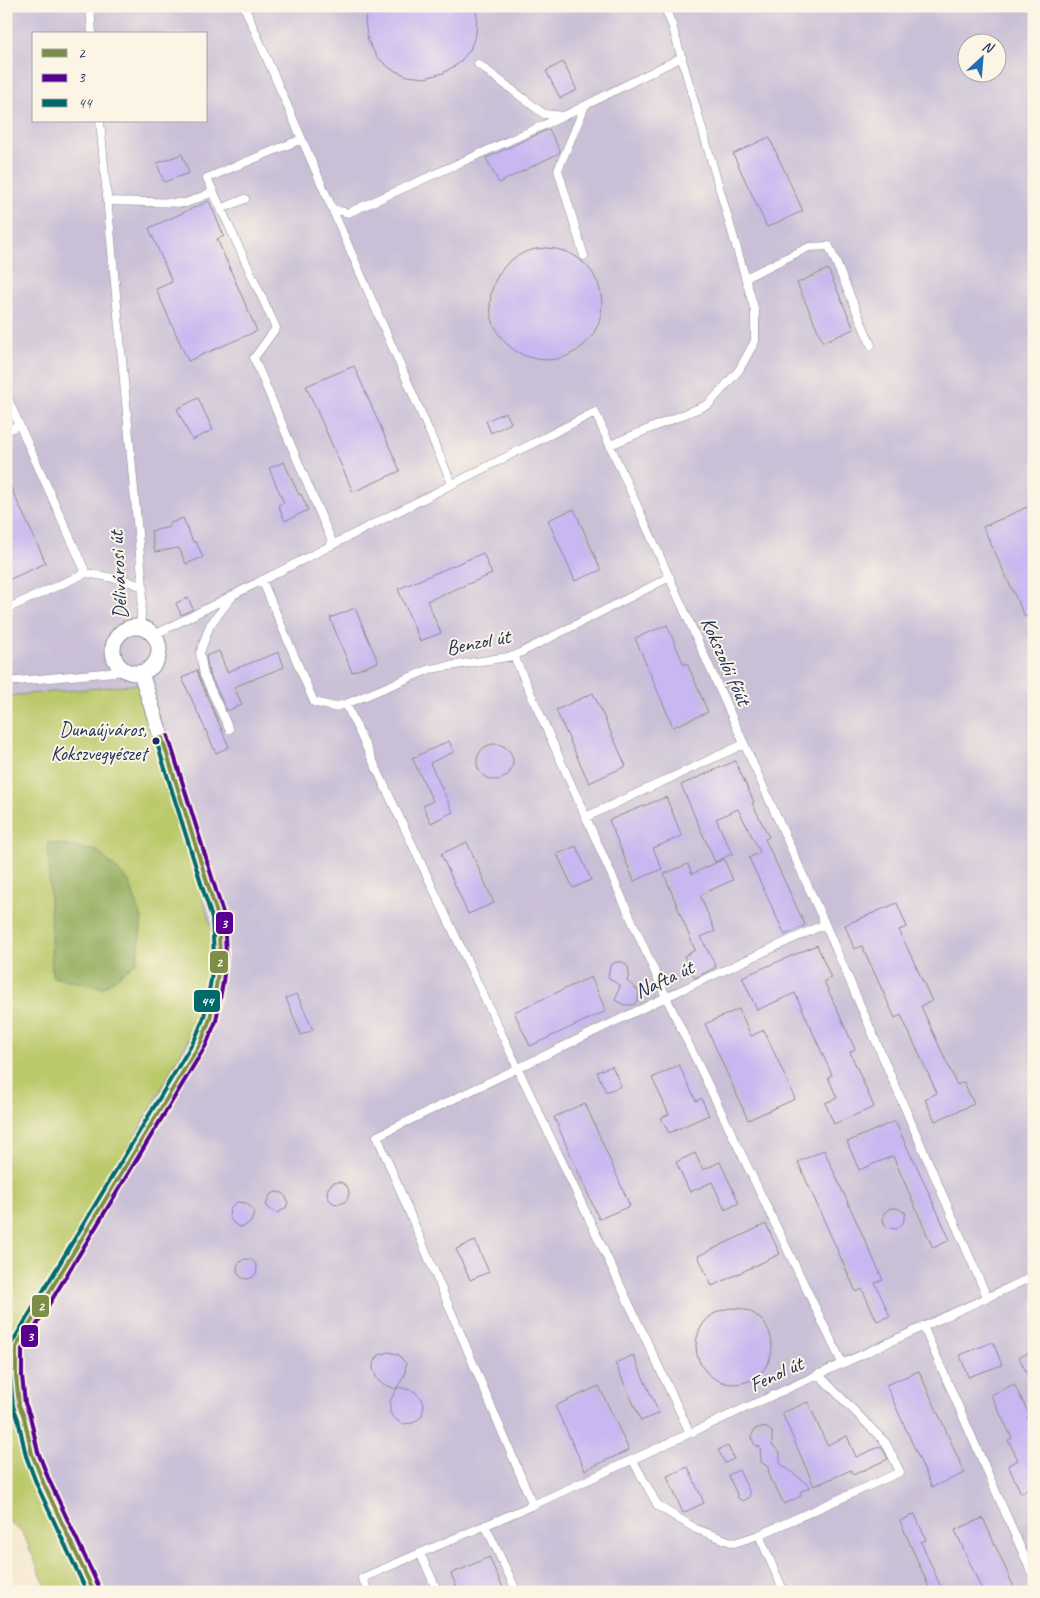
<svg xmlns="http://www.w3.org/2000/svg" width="1040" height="1598" viewBox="0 0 1040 1598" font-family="Caveat,sans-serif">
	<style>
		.industrial { fill: #c9bfd7; fill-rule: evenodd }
		.green { fill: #bbc96b; stroke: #6b7c64 }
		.forest { fill: #94ad5f; stroke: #586e5e }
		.building { fill: #c8b7f0 }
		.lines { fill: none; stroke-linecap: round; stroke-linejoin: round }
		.service-casing { stroke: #888c96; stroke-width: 9 }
		.minor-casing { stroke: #888c96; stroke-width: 17 }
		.service { stroke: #fff; stroke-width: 8 }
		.minor { stroke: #fff; stroke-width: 15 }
		.bus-1-casing { stroke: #fcf5e5; stroke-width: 8 }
		.bus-2-casing { stroke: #fcf5e5; stroke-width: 8 }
		.bus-3-casing { stroke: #fcf5e5; stroke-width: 8 }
		.bus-1 { stroke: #7d8e48; stroke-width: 4 }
		.bus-2 { stroke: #570091; stroke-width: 4 }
		.bus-3 { stroke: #006a6a; stroke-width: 4 }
		.bus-dot { fill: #1b2f5e; stroke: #fcf5e5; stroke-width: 2 }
		.labels { text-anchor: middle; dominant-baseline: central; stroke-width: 4; stroke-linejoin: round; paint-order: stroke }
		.bus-label { font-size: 20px; fill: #1b2f5e; stroke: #fcf5e5; text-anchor: end }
		.street-label { font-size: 21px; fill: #1b2f5e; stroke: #fcf5e5 }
		.line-badge { stroke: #fcf5e5; stroke-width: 2 }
		.badge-label { font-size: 14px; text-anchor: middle; font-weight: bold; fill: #fff }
	</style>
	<rect width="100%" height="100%" fill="#fcf5e5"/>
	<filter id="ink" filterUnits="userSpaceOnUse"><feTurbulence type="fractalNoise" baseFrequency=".02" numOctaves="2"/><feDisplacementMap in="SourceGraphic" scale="10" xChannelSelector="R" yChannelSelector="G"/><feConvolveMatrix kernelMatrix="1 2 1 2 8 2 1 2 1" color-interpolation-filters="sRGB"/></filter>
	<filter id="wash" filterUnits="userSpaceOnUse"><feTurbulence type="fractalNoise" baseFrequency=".0096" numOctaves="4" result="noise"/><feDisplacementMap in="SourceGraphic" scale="20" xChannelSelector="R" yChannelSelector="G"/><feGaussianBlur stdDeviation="1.12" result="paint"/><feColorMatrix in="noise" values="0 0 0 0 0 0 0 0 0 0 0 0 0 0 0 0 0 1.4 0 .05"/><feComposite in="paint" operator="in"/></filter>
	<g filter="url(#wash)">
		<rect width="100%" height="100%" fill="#f5e8cf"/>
		<path class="industrial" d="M6,6H1034V1592H95L31,1461L21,1346L143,684L6,696ZM34,34H206V121H34ZM968,42H998V72H968Z"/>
		<path class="green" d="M143,684L214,938L200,1018L21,1346L31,1461L95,1592H48L23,1533L6,1519V696Z"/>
		<path class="forest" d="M48,842L97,851L129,881L142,919L137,962L103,988L52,977Z"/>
		<g id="blocks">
			<path class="building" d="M367,6H474L477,15L476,33L470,50L458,64L443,73L425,78L407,76L391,69L377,57L368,41L365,22Z
				M563,62L577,90L560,98L546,71Z
				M549,129L560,151L559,153L499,183L486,158Z
				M769,137L803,211L767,227L733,154Z
				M182,154L189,173L164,182L157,163Z
				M209,201L224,236L217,239L257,331L188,361L156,289L172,282L149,228Z
				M490 304a56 56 0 1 1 112 0a56 56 0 1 1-112 0Z
				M828,269L854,329L823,342L797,283Z
				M354,366L400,471L353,492L306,386Z
				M198,398L213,430L192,440L177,409Z
				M506,412L511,423L491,433L486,421Z
				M284,462L299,495L301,494L308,510L285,521L278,505L284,503L269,468Z
				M6,477L46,563L6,581Z
				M1034,504V613L1025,617L983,527Z
				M574,509L601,570L575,581L548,520Z
				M183,518L193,542H196L203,557L186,564L179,548L155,552L151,531L170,527L168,524Z
				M483,553L492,574L427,601L441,633L420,641L398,589Z
				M188,598L193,609L181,615L176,603Z
				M355,608L378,662L352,672L330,618Z
				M667,625L684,665L687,663L708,712L673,727L635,638Z
				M219,651L227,672L279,652L284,667L234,687L242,705L227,711L209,673L206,656Z
				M197,670L199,677L229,747L216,753L182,678Z
				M593,693L626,766L589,783L556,710Z
				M449,741L454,752L430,763L453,812L431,823L423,806L433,801L412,758Z
				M477 762a18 18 0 1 1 36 0a18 18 0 1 1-36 0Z
				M735,761L754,802L752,803L769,837L765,839L805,925L785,935L749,858L760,852L738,809L716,819L732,854L715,862L681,785Z
				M666,797L682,836L653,848L662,869L634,881L609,820Z
				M467,842L494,903L468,914L441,854Z
				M576,846L591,880L573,888L557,854Z
				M724,859L733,880L700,895L715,931L701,937L716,967L695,978L684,956L695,950L664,874L688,864L692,874Z
				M897,903L907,927L899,930L932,1001L921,1006L957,1085L964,1082L974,1104L935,1121L925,1099L937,1093L901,1015L895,1018L862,946L854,949L845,925Z
				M817,945L831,978L824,981L855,1049L850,1052L874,1107L834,1124L825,1103L837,1098L828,1077L832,1075L795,993L757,1010L742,977Z
				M616,962H623L628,967L629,974L627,981L638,990L639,997L635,1004L632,1005H624L615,1000L620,986L608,977L610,966Z
				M591,977L606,1011L530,1046L514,1012Z
				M297,994L313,1030L301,1035L286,998Z
				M739,1009L751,1036L764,1030L795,1099L748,1120L705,1024Z
				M679,1065L696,1101L701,1098L709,1115L669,1133L661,1118L669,1114L652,1078Z
				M612,1066L621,1086L606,1092L597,1072Z
				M585,1103L630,1206L599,1219L554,1117Z
				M895,1121L912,1158H913L950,1240L933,1248L893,1156L859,1170L847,1142Z
				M824,1150L883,1280L875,1283L890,1316L877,1321L862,1289L856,1292L798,1162Z
				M695,1153L703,1170L720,1162L739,1203L725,1210L712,1182L690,1192L676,1162Z
				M327 1193a11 11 0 1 1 22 0a11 11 0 1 1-22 0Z
				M276,1192L283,1193L287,1199L288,1202L286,1208L277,1213L271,1210L266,1205L270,1195Z
				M237,1202L246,1203L255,1211L251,1222L244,1226L240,1227L233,1223L229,1216L230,1208Z
				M890,1208H897L906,1213L903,1223L896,1229L886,1227L883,1220L884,1213Z
				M766,1224L780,1254L712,1286L698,1256Z
				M475,1241L489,1272L470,1280L456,1249Z
				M237 1269a10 10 0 1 1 20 0a10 10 0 1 1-20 0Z
				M696 1346a38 38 0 1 1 76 0a38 38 0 1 1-76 0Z
				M993,1342L1002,1365L968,1377L960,1355Z
				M1034,1351V1389L1019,1357Z
				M389,1352L399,1355L406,1364L405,1375L396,1389L381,1383L377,1379L373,1369V1364L379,1355Z
				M633,1355L659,1413L641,1421L615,1363Z
				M919,1371L965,1473L932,1487L886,1385Z
				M1014,1384L1030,1416L1027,1417L1034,1432V1487L1021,1493L1008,1465L1018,1460L1008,1440L1012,1438L991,1395Z
				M599,1386L629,1450L585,1470L555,1406Z
				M398,1387L414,1391L422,1399L424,1404L422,1416L413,1423L402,1424L393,1417L390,1412V1401Z
				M808,1402L827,1445L847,1436L856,1457L881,1446L888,1459L853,1475L851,1470L814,1486L782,1413Z
				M761,1427L767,1428L772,1432V1445L780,1452V1463L811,1487L800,1492L801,1496L784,1504L774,1484L770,1480L768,1467L761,1462L760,1447L755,1445L752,1439V1435L755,1429Z
				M728,1446L734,1459L725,1463L718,1450Z
				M688,1467L704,1503L683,1513L667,1476Z
				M739,1470L750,1493L749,1498L743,1501L738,1498L736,1492L728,1475Z
				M915,1514L926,1540L921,1542L943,1592H931L900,1521Z
				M983,1518L1016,1592H983L955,1530Z
				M489,1557L505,1592H459L451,1574Z"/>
		</g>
	</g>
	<g filter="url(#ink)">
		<use href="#blocks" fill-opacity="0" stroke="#888c96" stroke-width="1"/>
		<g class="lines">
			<g class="service-casing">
				<path id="service" d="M90,6L92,34
					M244,6L452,484
					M478,64L544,114L564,116L682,57
					M100,121L143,587L140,627
					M302,139L207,178L276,328L254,358L333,544
					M107,201L186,203L213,192
					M221,209L245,199
					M333,209L348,213L564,116
					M584,256L558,170L585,106
					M745,278L809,247L829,246L871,345
					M6,395L86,573L125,580L143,587
					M6,431L19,425
					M610,445L709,404L739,370L755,341V311L672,25L664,6
					M262,580L314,702L334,707L346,704L430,669L514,656L670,577
					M6,609L86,573
					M154,635L595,412L825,924L987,1297
					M514,656L666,997L842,1363
					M6,682L125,671
					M346,704L690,1433
					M229,729L204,675L200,653L210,625L232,597
					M586,817L744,744
					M923,1326L1034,1578
					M632,1459L658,1506L696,1529L734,1543L759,1535L784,1592
					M533,1505L377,1136L666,997L825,924
					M485,1525L517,1592
					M759,1535L900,1472L886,1443L818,1374
					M420,1553L438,1592
					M369,1592L362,1578L533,1505L1034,1276"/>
			</g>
			<g class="minor-casing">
				<path id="minor" d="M113 650a23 23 0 1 1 46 0a23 23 0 1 1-46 0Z
					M16,1347V1376L19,1405L24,1417L32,1454L43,1482L94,1592
					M6,1362L201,1042C211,1015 219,985 220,956C221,943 219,930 218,917L141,673"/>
			</g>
			<use href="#service" class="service"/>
			<use href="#minor" class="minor"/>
			<g class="bus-1-casing">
				<path id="bus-1" d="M94,1592L43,1482L32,1454L24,1417L19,1405L16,1376V1347L201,1042L210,1019L217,981L220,955L218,917L162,738"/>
			</g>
			<g class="bus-2-casing">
				<path id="bus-2" d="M100,1589L49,1480L38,1452L30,1416L25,1403L22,1376V1349L206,1045L216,1021L223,982L226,955L224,916L168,736"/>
			</g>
			<g class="bus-3-casing">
				<path id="bus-3" d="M87,1592L37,1485L26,1456L18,1419L13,1406L10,1376V1346L195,1039L204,1017L211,980L214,955L212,918L156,740"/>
			</g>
			<use href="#bus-1" class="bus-1"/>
			<use href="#bus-2" class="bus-2"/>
			<use href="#bus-3" class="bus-3"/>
		</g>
	</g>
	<circle class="bus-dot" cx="156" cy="741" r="4.5"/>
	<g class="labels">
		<g class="bus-label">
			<text x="147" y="729">Dunaújváros,<tspan x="147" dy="24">Kokszvegyészet</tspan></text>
		</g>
		<g class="street-label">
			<text transform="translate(118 575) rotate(-93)">Délivárosi út</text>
			<text transform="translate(478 642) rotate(-11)">Benzol út</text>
			<text transform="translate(726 661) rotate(66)">Kokszolói főút</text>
			<text transform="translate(664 979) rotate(-25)">Nafta út</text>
			<text transform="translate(776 1374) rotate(-25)">Fenol út</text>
		</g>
	</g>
	<g class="line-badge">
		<rect x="215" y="911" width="19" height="24" rx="5" fill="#570091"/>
		<rect x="209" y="950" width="20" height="24" rx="5" fill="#7d8e48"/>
		<rect x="193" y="989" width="28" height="24" rx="5" fill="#006a6a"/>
		<rect x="31" y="1294" width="19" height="24" rx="5" fill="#7d8e48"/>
		<rect x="20" y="1324" width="19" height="24" rx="5" fill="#570091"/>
	</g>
	<g class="badge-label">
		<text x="224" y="928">3</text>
		<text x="219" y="967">2</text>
		<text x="207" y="1006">44</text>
		<text x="41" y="1311">2</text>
		<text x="30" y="1341">3</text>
	</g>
	<rect width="1040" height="1598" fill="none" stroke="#fcf5e5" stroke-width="25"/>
	<rect x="32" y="32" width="175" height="90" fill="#fcf5e5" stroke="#a2a6af"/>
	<rect x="42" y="49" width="25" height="8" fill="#7d8e48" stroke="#a2a6af"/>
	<text x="78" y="58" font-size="15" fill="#1b2f5e">2</text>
	<rect x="42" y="74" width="25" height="8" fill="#570091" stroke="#a2a6af"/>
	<text x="78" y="82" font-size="15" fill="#1b2f5e">3</text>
	<rect x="42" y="99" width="25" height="8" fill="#006a6a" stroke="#a2a6af"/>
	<text x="78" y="108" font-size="15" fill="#1b2f5e">44</text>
	<g transform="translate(982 58) rotate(26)"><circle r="24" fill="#fcf5e5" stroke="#a2a6af"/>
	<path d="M0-4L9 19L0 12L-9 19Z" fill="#1f6fb2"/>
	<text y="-8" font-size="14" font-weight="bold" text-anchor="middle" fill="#1b2f5e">N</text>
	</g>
</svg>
